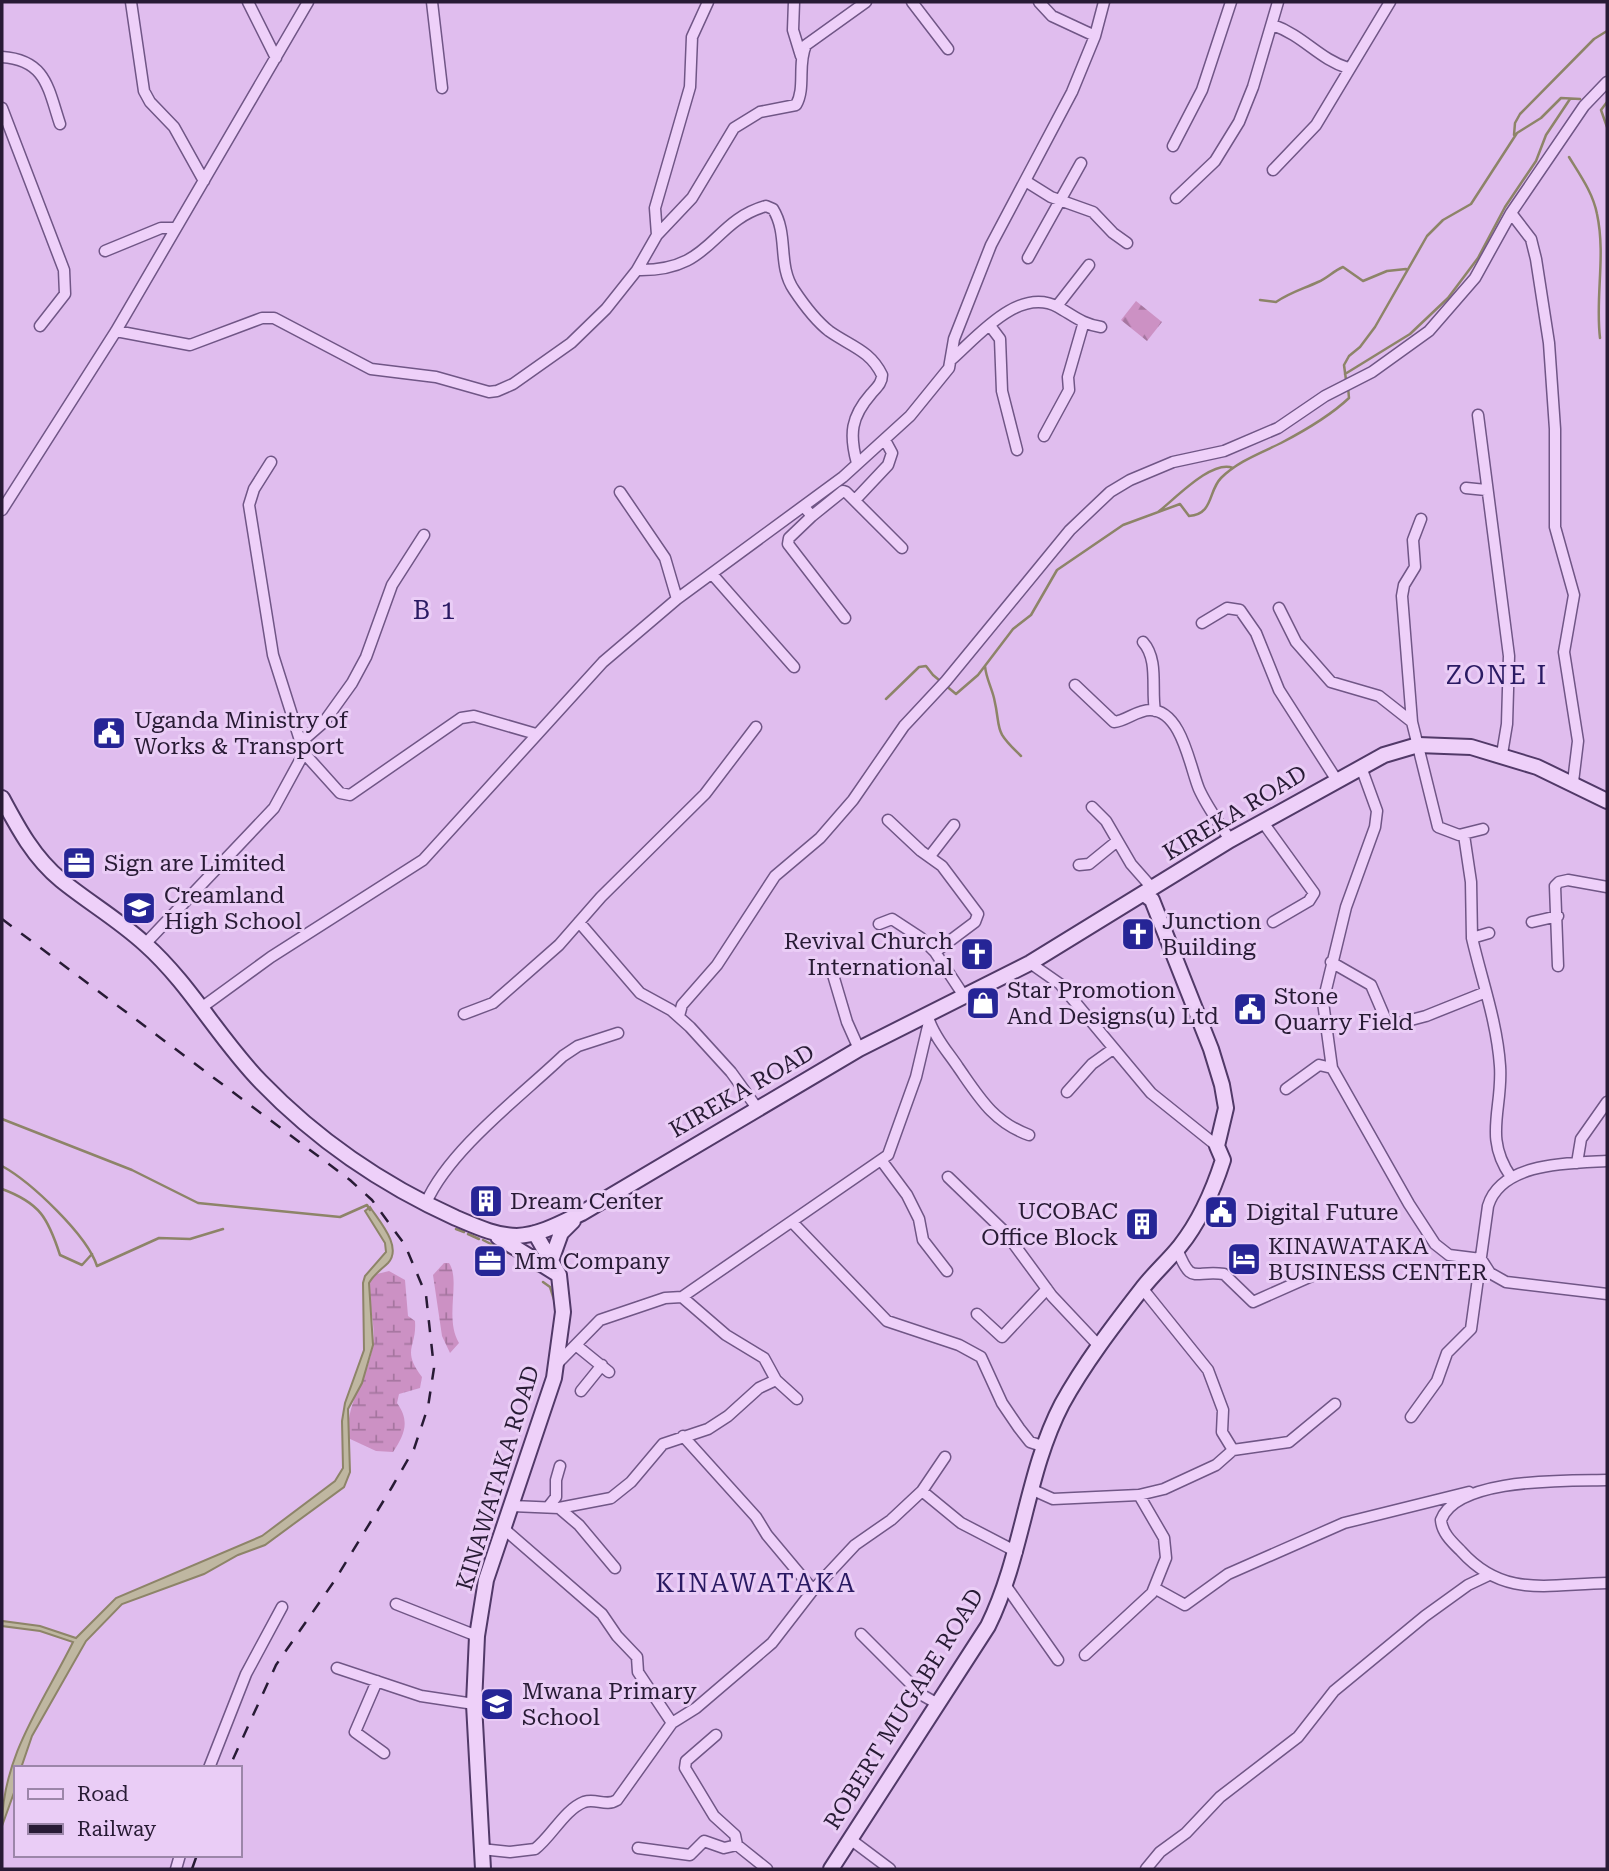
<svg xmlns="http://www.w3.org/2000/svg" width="1609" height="1871" viewBox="0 0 1609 1871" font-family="'Roboto Serif',serif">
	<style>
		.forest { fill: url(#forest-firs) }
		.wetland { fill: url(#wetland-marsh) }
		.water { fill: #bfb7a1; stroke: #8d8468; stroke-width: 2 }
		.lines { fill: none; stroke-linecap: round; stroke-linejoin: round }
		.stream { stroke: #8d8468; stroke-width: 2.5 }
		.street-casing { stroke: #705686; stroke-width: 13 }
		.secondary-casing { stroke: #513968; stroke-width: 18 }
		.street { stroke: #eed0f9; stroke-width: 10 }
		.secondary { stroke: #eed0f9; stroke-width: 14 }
		.rail { stroke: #281b35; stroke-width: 2.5; stroke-dasharray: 12 12; stroke-linecap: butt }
		.labels { text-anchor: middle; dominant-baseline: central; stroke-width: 6; stroke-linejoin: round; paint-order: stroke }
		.poi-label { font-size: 23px; fill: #281b35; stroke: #eacdf6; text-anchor: start }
		.street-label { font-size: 23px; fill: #281b35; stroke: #eacdf6 }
		.quarter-label { font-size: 26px; letter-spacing: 2px; fill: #2a1a63; stroke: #eacdf6 }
	</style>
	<defs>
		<pattern id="forest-firs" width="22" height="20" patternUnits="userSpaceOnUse" patternTransform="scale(1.75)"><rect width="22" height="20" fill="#cc91c4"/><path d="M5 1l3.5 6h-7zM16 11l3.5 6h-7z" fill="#a676a0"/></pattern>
		<pattern id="wetland-marsh" width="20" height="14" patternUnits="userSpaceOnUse" patternTransform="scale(1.75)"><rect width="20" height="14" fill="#cc91c4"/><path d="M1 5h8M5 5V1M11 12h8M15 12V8" fill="none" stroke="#a676a0"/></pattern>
	</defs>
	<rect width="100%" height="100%" fill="#e0bdee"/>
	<path class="forest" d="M1136,301L1162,322L1147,341L1121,320Z"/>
	<path class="wetland" d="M444,1263H449C461,1281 444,1318 459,1343L450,1353L442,1336L433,1275Z
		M389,1271L405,1280L408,1316L415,1321C417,1348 401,1349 422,1377L420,1388L399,1394L397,1403C410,1421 405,1434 393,1452L376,1451L348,1438C346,1399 368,1381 373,1344C376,1323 368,1304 369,1283L373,1275Z"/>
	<path class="water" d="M370,1207C379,1221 403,1247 388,1263C381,1270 374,1274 369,1283L373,1345L362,1383L348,1409L350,1472L344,1487L265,1545L238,1555L204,1574L122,1604L86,1641L32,1736L21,1768H16V1787L2,1826C2,1756 44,1701 73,1642L40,1631L2,1626V1621L40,1626L76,1638L116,1598L262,1536L335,1481L343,1468L342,1421L345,1403L364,1350L363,1283L365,1276L386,1252L385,1243L365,1211Z"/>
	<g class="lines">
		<path class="stream" d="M1607,102L1601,110L1607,127
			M1514,135L1515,123L1520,114L1594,39L1607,31
			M1569,157C1580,175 1593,193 1597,214C1606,256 1595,297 1600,338
			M1260,300L1276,302C1291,292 1303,289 1318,282C1328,278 1333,271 1343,267L1363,281L1387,271L1406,269
			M1345,374L1410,334L1448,298L1478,258L1505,207L1536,161L1546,135L1570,99
			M1346,380L1344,365L1349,356L1360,347L1375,327L1427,236L1443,220L1471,204L1517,133L1541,118L1561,98L1580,99
			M1158,512C1175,499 1212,459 1233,468
			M985,666C986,678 991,686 994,698C1002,732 992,728 1021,756
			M886,699L919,667L926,666L933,675L956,694L978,675L1013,629L1031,615L1057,570L1123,525L1180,504L1189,516C1214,514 1208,491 1221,478C1238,461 1261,453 1281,443C1304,431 1330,416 1349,398L1348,387
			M2,1119L132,1170L198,1203L340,1217L367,1205L370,1210
			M2,1166C31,1182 87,1235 97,1266L159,1238L190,1239L223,1229
			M2,1189C40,1203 48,1218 60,1255L82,1265L92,1254
			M456,1229L464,1232
			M468,1234L479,1239
			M483,1240L515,1256
			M526,1263L537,1271
			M543,1282L550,1287L555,1303"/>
		<g class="street-casing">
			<path id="street" d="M131,2L144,91L150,102L174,127L204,181
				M248,2L276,58
				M432,2L442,88
				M794,2L793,30L801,56
				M912,2L948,49
				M1039,2L1052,16L1095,36
				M1273,25C1304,36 1319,59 1348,68
				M2,57C46,60 48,88 60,124
				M2,108L64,270L65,294L40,326
				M1173,146L1202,90L1231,2
				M1273,170L1316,125L1390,2
				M1027,182L1051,197L1093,212L1113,233L1127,243
				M1176,198L1215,161L1239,122L1253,87L1278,2
				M1511,213L1531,239L1536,259L1549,343L1555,429V527L1574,595L1564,652L1578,741L1573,782
				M657,235L655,208L690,87L692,37L708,2
				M105,251L161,228H175
				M1028,258L1081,163
				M637,270C713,272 710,222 766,206L773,209C789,235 777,265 794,290C804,305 815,320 829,331C850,346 870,350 882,375C882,383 877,387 871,394C851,417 849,434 857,463
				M1057,306L1089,265
				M991,327L1000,339L1002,391L1017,450
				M116,331L190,345L262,318H274L371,369L436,377L489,392L497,391L513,384L571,343L606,309L637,270L657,235L692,198L734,128L760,112L796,105C806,88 797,64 806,45L866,2
				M952,359C978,336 1019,286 1058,307C1074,316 1082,324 1101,327
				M1478,415L1509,656L1507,724L1502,754
				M1044,436L1069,390L1068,377L1083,325
				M271,462L254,489L249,505L273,655L304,753L340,793L350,795L461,718L474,716L536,734
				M1466,488L1486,490
				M620,492L665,558L677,599
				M856,499L888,465L892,453L885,440
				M804,507L812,516L789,538L788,544L845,618
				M2,510L116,331L308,2
				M812,516L843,491L846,492L902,548
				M712,574L794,667
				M1279,608L1296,642L1331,682L1379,696L1412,722L1438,827L1459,835L1483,829
				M1202,623L1227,608L1240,610L1256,633L1279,690L1336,779
				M1143,642C1159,660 1151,689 1155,711
				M1075,685L1114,722C1126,721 1137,710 1150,710C1182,710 1190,768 1199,789C1207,807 1220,824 1230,840
				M1412,722L1402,596L1404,585L1415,567L1413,540L1421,519
				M301,742L324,722L352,683L366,657L392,585L424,535
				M1092,807L1106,821L1131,864L1153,889
				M888,820L921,851L942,866L978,914L975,922L935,952L964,996
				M1262,821L1314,893L1309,901L1273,922
				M1464,835L1471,882L1472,938
				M930,856L954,825
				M1079,865L1089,864L1116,842
				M579,922L640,993L671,1010L690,1027L731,1072L757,1108
				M1532,922L1558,916
				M879,924L892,919L921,938L935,952
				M1489,933L1472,938C1482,981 1497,1022 1500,1066C1503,1109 1483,1137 1511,1177
				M145,944L274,808L304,753
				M1331,962L1371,985L1386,1020L1392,1025L1426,1016L1486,992
				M1030,963L1060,984L1151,1093L1217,1146
				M1558,966L1555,886L1559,882L1568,880L1607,887
				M831,968L847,1022L859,1049
				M201,1008L271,957L423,860L603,662L677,599L843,477L910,416L949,368L954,339L991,245L1072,92L1095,36L1104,2
				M464,1014L493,1003L559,945L601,897L705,794L756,727
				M679,1016L682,1005L717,965L775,876L820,838L853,800L904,726L946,681L1070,530L1110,492L1130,480L1173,462L1224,451L1278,428L1325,396L1372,372L1429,331L1475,278L1511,213L1584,106L1607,82
				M929,1020C935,1038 948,1052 958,1067C979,1097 993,1122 1029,1135
				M1332,1068L1323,1002L1346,907L1375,827L1377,811L1361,767
				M1286,1089L1319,1065L1332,1068L1409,1204L1435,1244L1449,1255L1481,1259L1490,1273L1506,1282L1607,1294
				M1067,1092L1092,1064L1113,1049
				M881,1160L907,1195L919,1219L923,1240L947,1271
				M1577,1163L1581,1139L1607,1102
				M948,1177L1005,1232L1052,1296L1100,1347
				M426,1203C449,1150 521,1096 563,1056L578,1046L618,1033
				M793,1223L887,1321L959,1345L981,1357L1002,1403L1019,1428L1030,1442L1042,1446
				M1177,1249C1192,1286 1192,1270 1224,1274L1253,1302L1323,1271
				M1142,1288L1208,1370L1223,1410L1222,1432L1233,1450
				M682,1297L888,1155L916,1077L929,1022
				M977,1314L1002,1337L1047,1289
				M577,1346L609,1372
				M557,1364L600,1320L665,1298L682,1297L726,1335L764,1358L776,1380L797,1399
				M581,1391L602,1365
				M1411,1417L1437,1381L1447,1353L1471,1329L1488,1206C1501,1162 1570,1163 1607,1161
				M683,1436L756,1517L767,1535L813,1590
				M1607,1480C1567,1481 1457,1477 1441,1520C1442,1533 1452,1542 1461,1551C1504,1599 1549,1584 1607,1583
				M1033,1490L1053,1499L1139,1495L1164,1489L1216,1465L1233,1450L1289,1442L1335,1404
				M922,1491L961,1523L1017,1552
				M512,1506L559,1508L579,1525L615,1568
				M549,1506L556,1497V1480L560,1466
				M559,1508L611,1498L631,1482L663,1444L708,1429L728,1416L759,1388L776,1380
				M504,1529L602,1614L617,1636L637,1657L638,1672L672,1723
				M1006,1586L1058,1660
				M1156,1589L1185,1605L1228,1574L1344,1523L1469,1492
				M396,1604L477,1636
				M861,1634L922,1695L938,1704
				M1085,1655L1152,1593L1166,1558L1164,1538L1139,1495
				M337,1668L421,1696L474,1704
				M377,1681L355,1732L384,1753
				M716,1735L686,1761L685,1768L714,1816L735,1835L737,1845L767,1869
				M209,1768L246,1674L282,1607
				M850,1839L890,1869
				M638,1848L690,1855L704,1841L724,1848L737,1845
				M481,1849L510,1852L535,1849C552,1836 564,1810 584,1802C596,1798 606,1807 617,1800L672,1723L696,1708L772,1643L813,1590L855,1545L891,1520L922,1491L945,1457
				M176,1869L180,1855
				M1146,1869L1160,1852L1186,1833L1220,1797L1298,1737L1334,1691L1425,1616L1468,1585L1487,1576"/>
		</g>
		<g class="secondary-casing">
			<path id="secondary" d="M2,798C18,828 34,858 61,880C88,902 119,920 145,944C190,984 219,1039 261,1082C317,1140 383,1185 456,1218C475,1226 496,1236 517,1236C540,1235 561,1223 582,1213L859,1049L1030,963L1230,840L1384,755L1418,745L1471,747L1537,767L1607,801
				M498,1237L559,1275
				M552,1258L561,1233L573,1221
				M483,1869L474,1704L477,1636L486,1580L554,1378L563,1312L559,1275L535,1233
				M831,1869L988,1626C1023,1555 1026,1473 1062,1404C1084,1364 1113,1326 1141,1290C1153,1274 1168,1261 1180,1246C1200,1221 1213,1191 1223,1160L1217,1146L1226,1108L1222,1085L1211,1049L1152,900L1144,894"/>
		</g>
		<use href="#street" class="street"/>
		<use href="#secondary" class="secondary"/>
		<path class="rail" d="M2,919L350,1180L372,1200L405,1245L426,1295L434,1368L428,1407L414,1449L392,1487L335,1580L276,1665L229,1768
			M192,1869L197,1855"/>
	</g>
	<defs>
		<g id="civic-square" transform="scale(1.75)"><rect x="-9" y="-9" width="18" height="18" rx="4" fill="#262596" stroke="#eacdf6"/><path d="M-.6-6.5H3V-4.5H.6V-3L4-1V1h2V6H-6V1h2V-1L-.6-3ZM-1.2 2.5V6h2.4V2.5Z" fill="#fff"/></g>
		<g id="office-square" transform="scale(1.75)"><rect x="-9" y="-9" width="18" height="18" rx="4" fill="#262596" stroke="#eacdf6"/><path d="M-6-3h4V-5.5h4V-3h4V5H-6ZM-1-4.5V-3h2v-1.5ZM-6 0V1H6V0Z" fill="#fff"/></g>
		<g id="school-square" transform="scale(1.75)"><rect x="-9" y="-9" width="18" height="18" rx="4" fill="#262596" stroke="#eacdf6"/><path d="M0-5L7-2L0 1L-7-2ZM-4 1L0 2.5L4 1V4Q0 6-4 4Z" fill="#fff"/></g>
		<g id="church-square" transform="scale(1.75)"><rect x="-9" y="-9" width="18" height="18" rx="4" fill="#262596" stroke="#eacdf6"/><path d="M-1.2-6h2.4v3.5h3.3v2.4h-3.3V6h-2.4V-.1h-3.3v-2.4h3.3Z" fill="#fff"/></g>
		<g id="shop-square" transform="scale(1.75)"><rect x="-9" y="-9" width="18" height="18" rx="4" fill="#262596" stroke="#eacdf6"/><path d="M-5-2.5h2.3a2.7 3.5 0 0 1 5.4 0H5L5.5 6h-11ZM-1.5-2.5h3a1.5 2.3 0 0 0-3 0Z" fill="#fff"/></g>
		<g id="building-square" transform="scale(1.75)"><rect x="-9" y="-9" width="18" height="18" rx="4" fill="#262596" stroke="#eacdf6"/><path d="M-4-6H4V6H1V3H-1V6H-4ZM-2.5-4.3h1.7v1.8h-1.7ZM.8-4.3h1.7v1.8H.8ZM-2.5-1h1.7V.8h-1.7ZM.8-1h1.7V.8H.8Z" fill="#fff"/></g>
		<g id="hotel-square" transform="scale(1.75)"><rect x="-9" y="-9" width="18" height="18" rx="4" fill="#262596" stroke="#eacdf6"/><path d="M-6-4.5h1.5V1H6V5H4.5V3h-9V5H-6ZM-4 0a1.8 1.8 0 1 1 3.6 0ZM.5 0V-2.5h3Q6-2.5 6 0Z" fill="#fff"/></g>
	</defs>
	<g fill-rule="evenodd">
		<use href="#civic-square" x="109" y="733"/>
		<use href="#office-square" x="79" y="863"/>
		<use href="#school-square" x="139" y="908"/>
		<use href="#church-square" x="1138" y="934"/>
		<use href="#church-square" x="977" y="954"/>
		<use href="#shop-square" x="983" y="1003"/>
		<use href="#civic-square" x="1250" y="1009"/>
		<use href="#building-square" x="486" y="1201"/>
		<use href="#civic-square" x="1221" y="1212"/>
		<use href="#building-square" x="1142" y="1224"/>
		<use href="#hotel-square" x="1244" y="1259"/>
		<use href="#office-square" x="490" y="1261"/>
		<use href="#school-square" x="497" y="1704"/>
	</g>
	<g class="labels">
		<g class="poi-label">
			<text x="134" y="720">Uganda Ministry of<tspan x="134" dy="26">Works &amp; Transport</tspan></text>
			<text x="104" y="863">Sign are Limited</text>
			<text x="164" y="895">Creamland<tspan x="164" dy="26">High School</tspan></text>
			<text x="1162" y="921">Junction<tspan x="1162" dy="26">Building</tspan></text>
			<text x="953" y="941" text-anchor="end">Revival Church<tspan x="953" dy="26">International</tspan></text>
			<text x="1007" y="990">Star Promotion<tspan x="1007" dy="26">And Designs(u) Ltd</tspan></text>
			<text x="1274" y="996">Stone<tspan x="1274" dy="26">Quarry Field</tspan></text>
			<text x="510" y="1201">Dream Center</text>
			<text x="1118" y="1211" text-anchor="end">UCOBAC<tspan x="1118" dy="26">Office Block</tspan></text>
			<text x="1246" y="1212">Digital Future</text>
			<text x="1268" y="1246">KINAWATAKA<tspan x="1268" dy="26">BUSINESS CENTER</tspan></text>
			<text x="514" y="1261">Mm Company</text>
			<text x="522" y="1691">Mwana Primary<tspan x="522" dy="26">School</tspan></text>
		</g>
		<g class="street-label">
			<text transform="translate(1235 813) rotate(-31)">KIREKA ROAD</text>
			<text transform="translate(742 1091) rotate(-30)">KIREKA ROAD</text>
			<text transform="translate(498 1478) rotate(-73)">KINAWATAKA ROAD</text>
			<text transform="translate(904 1709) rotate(-58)">ROBERT MUGABE ROAD</text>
		</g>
		<g class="quarter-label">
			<text x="435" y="610">B 1</text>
			<text x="1497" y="675">ZONE I</text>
			<text x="756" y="1583">KINAWATAKA</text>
		</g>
	</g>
	<rect width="1609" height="1871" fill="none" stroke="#281b35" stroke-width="7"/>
	<rect x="14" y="1766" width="228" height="91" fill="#eacdf6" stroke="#9c86a9" stroke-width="2"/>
	<rect x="28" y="1789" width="35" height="10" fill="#eed0f9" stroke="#9c86a9" stroke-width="2"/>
	<text x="77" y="1801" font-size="21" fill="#281b35">Road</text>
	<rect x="28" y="1824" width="35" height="10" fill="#281b35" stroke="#9c86a9" stroke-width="2"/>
	<text x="77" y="1836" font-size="21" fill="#281b35">Railway</text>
</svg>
